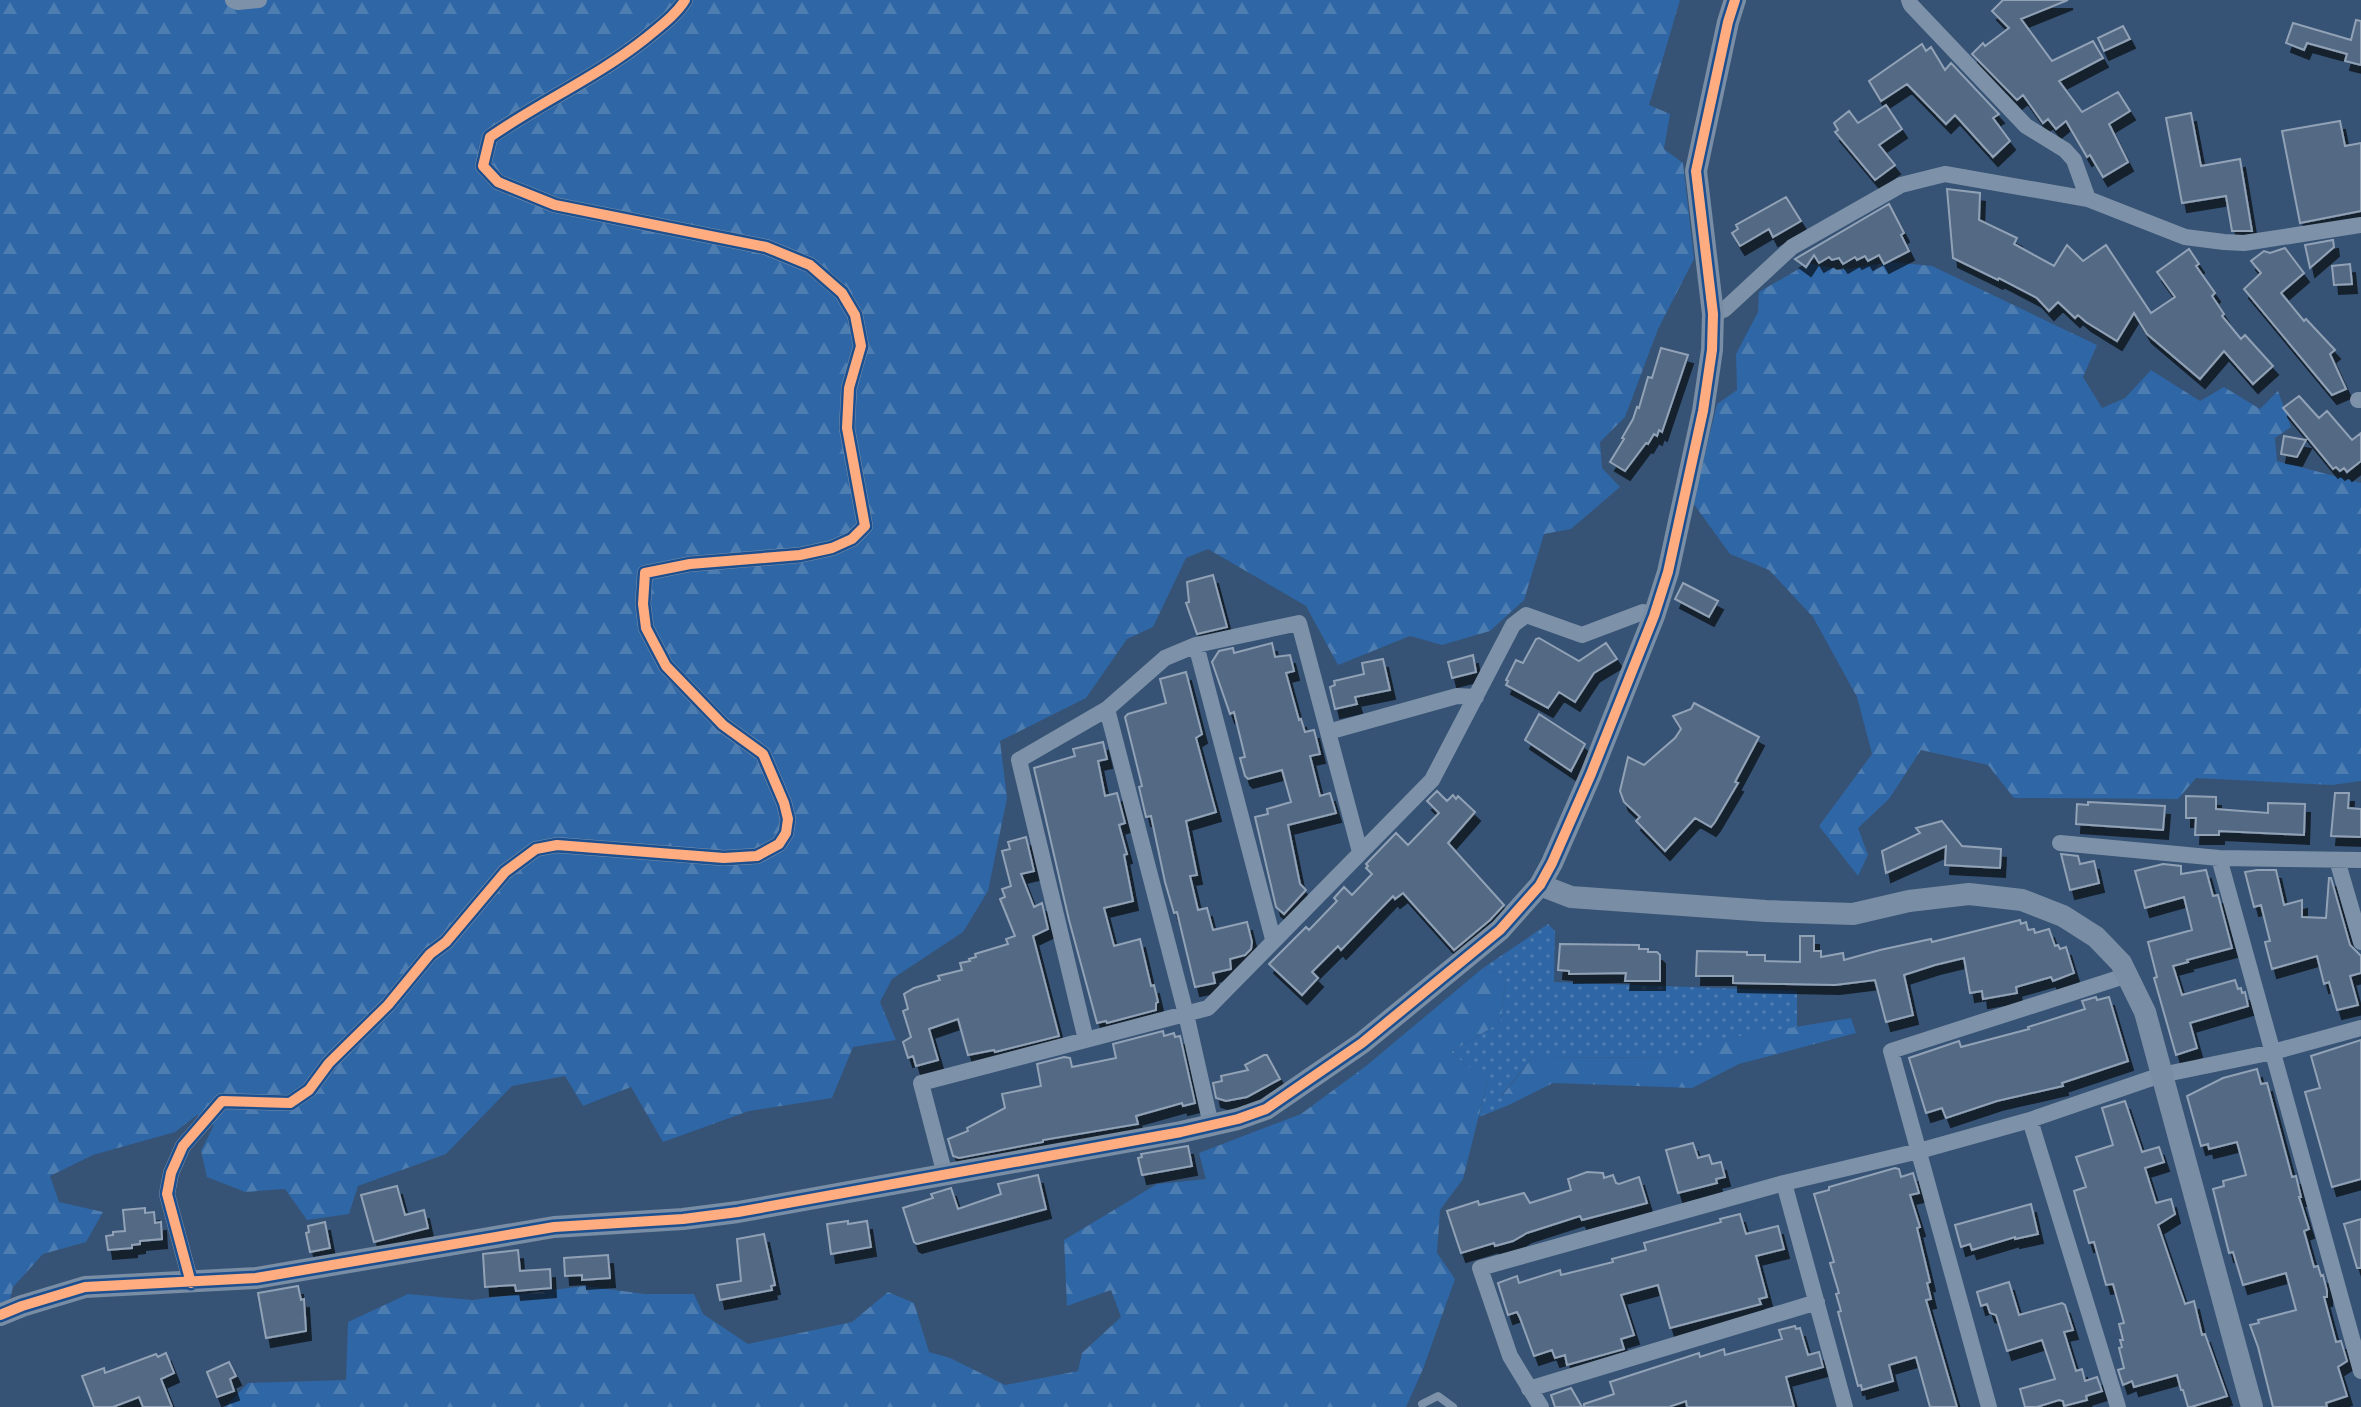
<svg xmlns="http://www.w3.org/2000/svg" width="2361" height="1407" viewBox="0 0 2361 1407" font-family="'Asap Condensed',sans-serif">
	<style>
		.grass { fill: url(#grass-dots) }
		.forest { fill: url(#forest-firs) }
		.building { fill: #526984; stroke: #92a2b6; stroke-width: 2; filter: url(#shadow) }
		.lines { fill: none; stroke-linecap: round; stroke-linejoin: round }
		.lane { stroke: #7d92a8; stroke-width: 8 }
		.street { stroke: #7d92a8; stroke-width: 16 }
		.secondary { stroke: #798da4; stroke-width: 22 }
		.cycleway-casing { stroke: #1b4f8f; stroke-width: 15 }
		.cycleway { stroke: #ffac80; stroke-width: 10 }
	</style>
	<defs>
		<pattern id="grass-dots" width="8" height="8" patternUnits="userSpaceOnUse" patternTransform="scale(2)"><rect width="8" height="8" fill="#2f66a5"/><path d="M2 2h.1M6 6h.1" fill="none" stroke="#4e7db2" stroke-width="1.8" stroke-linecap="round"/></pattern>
		<pattern id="forest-firs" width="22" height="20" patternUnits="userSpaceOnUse" patternTransform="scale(2)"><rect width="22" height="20" fill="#2f66a5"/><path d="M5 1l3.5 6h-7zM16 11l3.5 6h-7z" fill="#4e7db2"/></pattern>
		<filter id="shadow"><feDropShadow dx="5" dy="9" stdDeviation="0" flood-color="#0009"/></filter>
	</defs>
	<rect width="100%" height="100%" fill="#365274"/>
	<path class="grass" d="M1548,924L1555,931L1554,982L1797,991V1027L1716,1040L1689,1057L1532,1058L1501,1096L1509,1105L1479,1117L1487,1083L1451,1052L1501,1022L1506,976L1483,968Z"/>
	<path class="forest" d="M0,0H1680L1649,105L1670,114L1664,149L1683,163L1694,259L1658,329L1625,417L1600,442L1602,468L1620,487L1571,529L1544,534L1524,600L1490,631L1442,645L1410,636L1338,665L1306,606L1208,549L1186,558L1153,627L1127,639L1086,698L1000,741L1007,798L988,891L963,932L892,979L880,1002L896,1040L853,1047L832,1098L749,1111L663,1142L631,1087L583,1106L565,1076L512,1086L446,1154L358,1186L349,1214L307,1220L285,1189L245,1192L207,1177L201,1151L214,1125L197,1115L175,1132L93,1155L50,1176L59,1202L103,1212L86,1242L43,1254L13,1287L10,1299L0,1303Z
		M1891,262L1932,266L2097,345L2083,377L2102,408L2125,398L2151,370L2200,401L2224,387L2260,409L2278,391L2291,427L2275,438L2277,461L2361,483V781L2332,785L2196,778L2178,799L2014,798L1988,765L1921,750L1889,799L1858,828L1868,855L1858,876L1819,826L1872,754L1857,697L1813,617L1769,570L1730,554L1693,503L1717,404L1737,390L1736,354L1758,312L1759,292L1809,263L1841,270Z
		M1483,968L1506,976L1501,1022L1451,1052L1487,1083L1463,1179L1440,1210L1437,1253L1455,1279L1423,1369L1406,1407H225L248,1383L346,1380L348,1322L408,1294L472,1300L585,1286L645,1294H694L703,1314L748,1344L852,1322L888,1292L914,1303L929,1352L950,1358L1005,1385L1078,1371L1082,1353L1121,1317L1111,1290L1067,1306L1064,1240L1157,1184L1206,1179L1199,1153L1301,1114L1366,1066Z
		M1851,1018L1856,1033L1739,1064L1692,1088L1553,1083L1509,1105L1501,1097L1532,1058L1689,1057L1715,1040Z"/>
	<path class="building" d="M2003,0H2068L2021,19L2052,61L2093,41L2103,58L2059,81L2082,112L2118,92L2130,111L2109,124L2128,162L2103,177L2090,155L2087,157L2066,121L2056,129L2048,119L2043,123L2023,95L2017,100L1972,54L1983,43L1985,46L2009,28L1992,11Z
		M2356,20L2361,21V65L2345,61L2347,54L2307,43L2304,50L2286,43L2293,23L2351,40Z
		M2123,26L2130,39L2104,51L2098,38Z
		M1922,44L1926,51L1931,47L1945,70L1951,63L1999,114L1993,118L2010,141L1993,157L1955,115L1946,124L1907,84L1881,101L1869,81Z
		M1886,105L1902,129L1879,145L1895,165L1875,180L1835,132L1838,130L1834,123L1849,111L1858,123Z
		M2191,113L2201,166L2240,159L2252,231H2232L2226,196L2182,203L2166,118Z
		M2340,121L2345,146L2361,143V211L2300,223L2282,131Z
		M1947,189L1980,193L1979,220L2017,238L2014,244L2054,266L2067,245L2083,261L2106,245L2151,313L2175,297L2157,272L2189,249L2199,264L2196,266L2215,293L2212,296L2224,314L2222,316L2241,339L2245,335L2273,366L2253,384L2224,351L2200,379L2147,334L2134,313L2117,341L2086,322L2078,315L2075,318L2058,302L2049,311L2037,298L1999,278L1998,280L1953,258Z
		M1786,197L1801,221L1773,237L1769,229L1740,246L1732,233L1738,229L1736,225Z
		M1889,204L1904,233L1901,235L1909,251L1884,264L1879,255L1868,261L1865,256L1857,260L1855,257L1843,264L1839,258L1832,260L1829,257L1819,263L1814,255L1806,267L1795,259Z
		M2333,240L2334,247L2310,268L2305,245Z
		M2285,248L2304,273L2281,293L2304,321L2306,319L2335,350L2330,354L2346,389L2332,395L2244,289L2261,273L2251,261L2264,251L2270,253Z
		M2350,264L2352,284L2334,285L2332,266Z
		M1661,348L1688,355L1662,432L1659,430L1657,436L1654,434L1648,444L1646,443L1625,471L1610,462L1624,439L1622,438L1633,419L1637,407L1639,408L1648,377L1652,378Z
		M2299,396L2319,418L2327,411L2352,440L2361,433V461L2347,472L2344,468L2340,471L2336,467L2333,469L2283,408Z
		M2284,436L2306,440L2297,457L2281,454Z
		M1213,575L1227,627L1197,634L1186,603L1189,602L1187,582Z
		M1683,583L1718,601L1709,617L1675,599Z
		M1539,638L1579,661L1606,643L1617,659L1594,673L1575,702L1559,692L1548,708L1506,685L1508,681L1506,680L1516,660L1523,663L1536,639Z
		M1272,643L1275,657L1290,655L1294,671L1286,673L1299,720L1301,719L1305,732L1314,730L1320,754L1310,756L1320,796L1330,793L1336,813L1288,825L1300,884L1306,890L1284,914L1276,907L1255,817L1268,814L1267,809L1291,802L1282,770L1248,779L1245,776L1240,758L1245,757L1234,712L1230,714L1212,662L1219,651L1233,648L1234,653Z
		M1473,655L1476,672L1452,678L1448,662Z
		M1383,659L1390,690L1355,697L1357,704L1335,709L1330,687L1335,685L1334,681L1364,674L1362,663Z
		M1186,672L1202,734L1196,738L1216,812L1186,821L1197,875L1190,876L1198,910L1207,908L1213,930L1247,922L1252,942L1251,949L1245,955L1230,959L1231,969L1213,973L1215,983L1195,987L1177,912L1174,913L1165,882L1151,816L1146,817L1139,787L1142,786L1125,717L1128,714L1166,703L1160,679Z
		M1694,703L1759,737L1735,782L1738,783L1715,822L1711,827L1695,818L1665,851L1636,821L1640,817L1624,802L1620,791L1628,757L1644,765L1675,738L1681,729L1673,716L1691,709Z
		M1539,714L1585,744L1571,771L1525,740Z
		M1103,742L1107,759L1098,761L1105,796L1117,793L1125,823L1119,825L1127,854L1124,855L1133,901L1104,908L1114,946L1140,939L1151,986L1154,985L1158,1002L1156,1003V1010L1107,1023L1106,1021L1097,1023L1069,920L1034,768L1075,756L1073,749Z
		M1437,791L1447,801L1453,795L1456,799L1458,796L1475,812L1448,843L1504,905L1490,920L1454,950L1403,893L1395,899L1393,896L1341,950L1338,946L1312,972L1318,978L1302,995L1269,964L1306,927L1309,930L1337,901L1334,898L1344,887L1352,895L1372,874L1366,868L1368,866L1366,864L1396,833L1408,845L1439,813L1427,801Z
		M2335,793H2349L2348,808L2361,809V837L2331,836Z
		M2186,796L2216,797V809L2268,813V803L2305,804L2304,835L2219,831V835H2195L2196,818H2186Z
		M2088,802L2165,806L2163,830L2076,824L2077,804L2088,805Z
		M1942,821L1962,846L2001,849L2000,868L1945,865L1946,846L1886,873L1882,851L1920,833L1916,828Z
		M1026,837L1034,871L1021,874L1034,907L1042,903L1048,929L1033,936L1059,1036L995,1052L994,1050L968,1055L958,1019L929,1029L938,1060L916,1066L913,1056L908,1058L903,1042L911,1037L903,1011L908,1009L904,994L914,988L940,980L938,976L962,970L960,963L970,961L969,959L976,957L975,954L1008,944L1006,939L1015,936L1000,899L1005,897L1002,889L1011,886L1002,851L1010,849L1008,842Z
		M2061,854L2078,856L2080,864L2094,861L2099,883L2070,890Z
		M2163,864L2181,866V874L2206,870L2213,896L2218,895L2232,948L2187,960L2188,962L2173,966L2182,995L2235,980L2238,989L2241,988L2242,993L2245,992L2248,1006L2190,1023L2197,1048L2176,1055L2154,978L2157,977L2148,942L2192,930L2184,897L2145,908L2135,871Z
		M2257,870H2276L2284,905L2302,900V917L2326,918L2329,878H2331L2350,945L2361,956V973L2350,976L2358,1005L2337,1010L2329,982L2324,984L2317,956L2272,969L2265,942L2270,941L2261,905L2254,907L2245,872Z
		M2020,920L2021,924L2026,922L2028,930L2034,929L2035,933L2049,929L2055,946L2058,945L2060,949L2066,947L2074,973L2053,981L2051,977L2016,987L2017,993L1983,999L1982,991L1970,993L1964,958L1935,965L1904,975L1913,1015L1886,1022L1875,980L1835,985L1733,983V976H1696L1697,951L1747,952V955H1765V961L1800,962V936H1814V951H1821V957L1843,953L1844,960L1880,950L1931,939L1932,942Z
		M1560,944L1639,945V949H1648V952H1657L1660,955V981H1625L1626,973L1569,974V971L1558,970Z
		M2096,997L2097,1000L2109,997L2128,1061L2062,1083L2063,1086L1997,1101L1946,1118L1942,1108L1926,1113L1909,1058L1959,1041L1961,1047L2029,1029L2028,1027L2085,1009L2082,1001Z
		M1163,1031L1164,1036L1174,1033L1175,1037L1180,1036L1195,1103L1183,1106L1182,1103L1136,1116L1138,1124L1043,1140V1142L959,1158L953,1156L948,1139L968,1131L967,1128L1005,1108L1002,1094L1041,1086L1037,1064L1064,1057L1070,1058L1072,1067L1116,1058L1113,1044Z
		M2361,1040V1179L2332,1187L2305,1092L2320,1088L2311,1056Z
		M1264,1055H1267L1280,1079L1247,1097L1226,1101L1216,1098L1213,1083L1222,1081L1221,1076L1248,1070L1245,1065Z
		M2257,1069L2261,1084L2267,1083L2292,1177L2296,1176L2301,1197H2299L2309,1229L2304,1231L2314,1267L2318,1266L2321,1276L2323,1275L2327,1291V1297H2324L2336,1342L2341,1341L2347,1361L2338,1367L2347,1396L2326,1403L2327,1407H2273L2258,1347L2250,1325L2259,1323L2258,1320L2296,1310L2286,1273L2243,1285L2233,1252L2229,1253L2213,1189L2224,1186L2223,1181L2246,1175L2237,1142L2209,1149L2208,1144L2201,1146L2187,1096L2223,1078Z
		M2125,1101L2142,1152L2159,1147L2164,1162L2145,1168L2156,1203L2171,1199L2175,1214L2158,1225L2185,1304L2194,1301L2202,1335L2205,1334L2227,1396L2191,1407H2188L2183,1390H2181L2177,1375L2134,1387L2132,1381L2123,1385L2118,1370L2124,1368L2119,1348L2122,1347L2120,1340H2123L2119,1324L2124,1323L2113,1284L2106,1285L2094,1242L2089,1243L2077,1202L2074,1191L2086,1187L2076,1157L2113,1145L2102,1108Z
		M1693,1143L1698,1158L1709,1155L1712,1164L1721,1162L1725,1177L1716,1179L1717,1183L1678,1193L1666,1150Z
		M1188,1146L1192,1166L1142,1175L1138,1158L1142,1157L1141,1154Z
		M1895,1168L1899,1169L1901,1177L1913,1173L1919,1193L1910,1195L1920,1227L1917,1228L1930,1282L1927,1283L1931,1299L1926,1300L1957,1407H1930L1916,1357L1889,1365L1893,1381L1862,1390L1861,1385L1858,1386L1838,1312L1841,1311L1836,1294L1839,1293L1830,1263L1834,1262L1814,1194L1829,1190V1187Z
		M1587,1172L1603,1173L1604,1178L1613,1175L1616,1183L1619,1184L1639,1177L1647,1203L1582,1220L1580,1216L1527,1233L1513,1241L1495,1246L1494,1243L1461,1253L1447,1211L1478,1201L1479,1205L1524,1193L1530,1203L1571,1190L1568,1179Z
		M1038,1175L1046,1209L917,1244L914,1242L903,1208L933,1198L931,1194L951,1188L958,1209L1001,1194L998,1184Z
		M397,1186L405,1215L424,1210L428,1228L374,1242L361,1195Z
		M2031,1204L2038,1234L2015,1239V1237L1972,1250L1970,1244L1961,1247L1955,1225Z
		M145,1208V1213L154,1212L155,1223L161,1222L162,1239L140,1241V1244L132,1245V1248L108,1250L106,1236L113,1235V1232L125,1231L123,1210Z
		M1740,1214L1746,1234L1778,1226L1784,1249L1756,1256L1767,1297L1759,1299L1761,1304L1670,1328L1658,1285L1621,1295L1634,1335L1621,1339L1624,1349L1567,1365L1565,1355L1555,1358L1552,1350L1534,1356L1520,1318L1517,1312L1508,1315L1498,1283L1517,1276L1519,1283L1560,1270L1561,1275L1613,1262L1612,1259L1646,1250L1644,1243L1721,1222L1720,1219Z
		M2361,1219V1268H2357L2344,1224Z
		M848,1221V1224L867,1221L871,1247L831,1254L827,1224Z
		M325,1222L330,1248L310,1252L306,1233L309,1232L308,1226Z
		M764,1234L775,1285L771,1286L772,1290L720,1300L717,1285L741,1281L737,1239Z
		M518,1250L520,1271L550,1269L551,1288L516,1291L515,1285L485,1287L483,1254Z
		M608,1255L610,1278L582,1280V1275L565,1276L564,1258Z
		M2009,1282L2019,1315L2062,1303L2065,1305L2073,1330L2064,1332L2076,1371L2082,1369L2085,1381L2097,1377L2102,1391L2086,1396L2087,1400L2064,1406L2063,1401L2059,1400L2037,1407H2025L2020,1389L2055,1379L2042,1340L2007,1351L1996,1315L1990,1313L1987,1304L1981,1306L1977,1292Z
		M298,1286L301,1300L304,1299L306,1331L266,1338L258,1293Z
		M1795,1326L1796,1329L1800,1328L1808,1355L1819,1352L1823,1367L1786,1377L1794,1407H1687L1686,1401L1669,1407H1584V1404L1614,1394L1610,1382L1699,1353L1700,1357L1724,1349L1725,1355L1782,1339L1779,1330Z
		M166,1353L174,1373L161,1379L172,1407H143L139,1397L113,1407H94L82,1376L104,1368L105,1373L156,1354L158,1357Z
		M229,1362L236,1376L230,1379L234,1391L217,1397L207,1372Z
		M1571,1388L1582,1407H1555L1551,1395Z"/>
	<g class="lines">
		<path class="lane" d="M1422,1404L1438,1396L1453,1407"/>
		<path class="street" d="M233,0L238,2L259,0
			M1909,0L1911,5L2026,126L2065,150L2074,160L2088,199
			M1713,314L1725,309L1792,247L1901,185L1945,174L2088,199L2185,237L2224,242L2244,243L2361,225
			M2358,400H2361
			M1196,645L1273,939
			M1107,709L1186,1014L1211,1125
			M1328,732L1457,696L1476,697
			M2060,843L2219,858L2361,860
			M2219,858L2361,1371
			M2337,860L2361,942
			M1086,1040L1019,760L1107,709L1165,658L1196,645L1299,623L1360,852
			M2030,1120L2118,1407
			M945,1175L921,1083L1208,1008L1432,780L1513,625L1526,615L1582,635L1643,612L1654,616
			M1784,1183L1845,1407
			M191,1283L167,1194L171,1173L183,1146L222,1101L290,1103L309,1090L329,1063L388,1005L430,954L446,942L505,872L536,849L557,845L724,858L757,856L779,844L786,833L788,819L784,803L763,754L723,725L666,666L646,628L643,604L645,573L690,564L800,555L832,548L852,539L865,526L847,428L849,388L861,346L855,315L842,293L810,265L766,247L555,205L498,182L483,166L490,137C540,102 597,77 646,38C659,27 676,15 685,0
			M1529,1389L1817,1302
			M1541,1407L1510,1356L1480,1268L1784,1183L1919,1151L2030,1120L2161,1075L2273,1052L2361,1028
			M1989,1407L1891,1051L2128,975"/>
		<path class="secondary" d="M1540,885L1571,897L1766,911L1853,914L1909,901L1969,894L2022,900L2063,916L2096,937L2121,963L2145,1012L2252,1407
			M0,1315L22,1306L85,1287L256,1278L554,1227L683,1219L738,1212L1181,1132L1238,1119L1266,1109L1362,1043L1500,930L1540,885L1552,863L1591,774L1654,616L1668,572L1703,411L1712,350L1713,314L1696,171L1728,22L1735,0"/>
		<g class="cycleway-casing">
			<path id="cycleway" d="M191,1283L167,1194L171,1173L183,1146L222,1101L290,1103L309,1090L329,1063L388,1005L430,954L446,942L505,872L536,849L557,845L724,858L757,856L779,844L786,833L788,819L784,803L763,754L723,725L666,666L646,628L643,604L645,573L690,564L800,555L832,548L852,539L865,526L847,428L849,388L861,346L855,315L842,293L810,265L766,247L555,205L498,182L483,166L490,137C540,102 597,77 646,38C659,27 676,15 685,0
				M0,1315L22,1306L85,1287L256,1278L554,1227L683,1219L738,1212L1181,1132L1238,1119L1266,1109L1362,1043L1500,930L1540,885L1552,863L1591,774L1654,616L1668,572L1703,411L1712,350L1713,314L1696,171L1728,22L1735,0"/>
		</g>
		<use href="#cycleway" class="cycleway"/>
	</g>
</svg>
